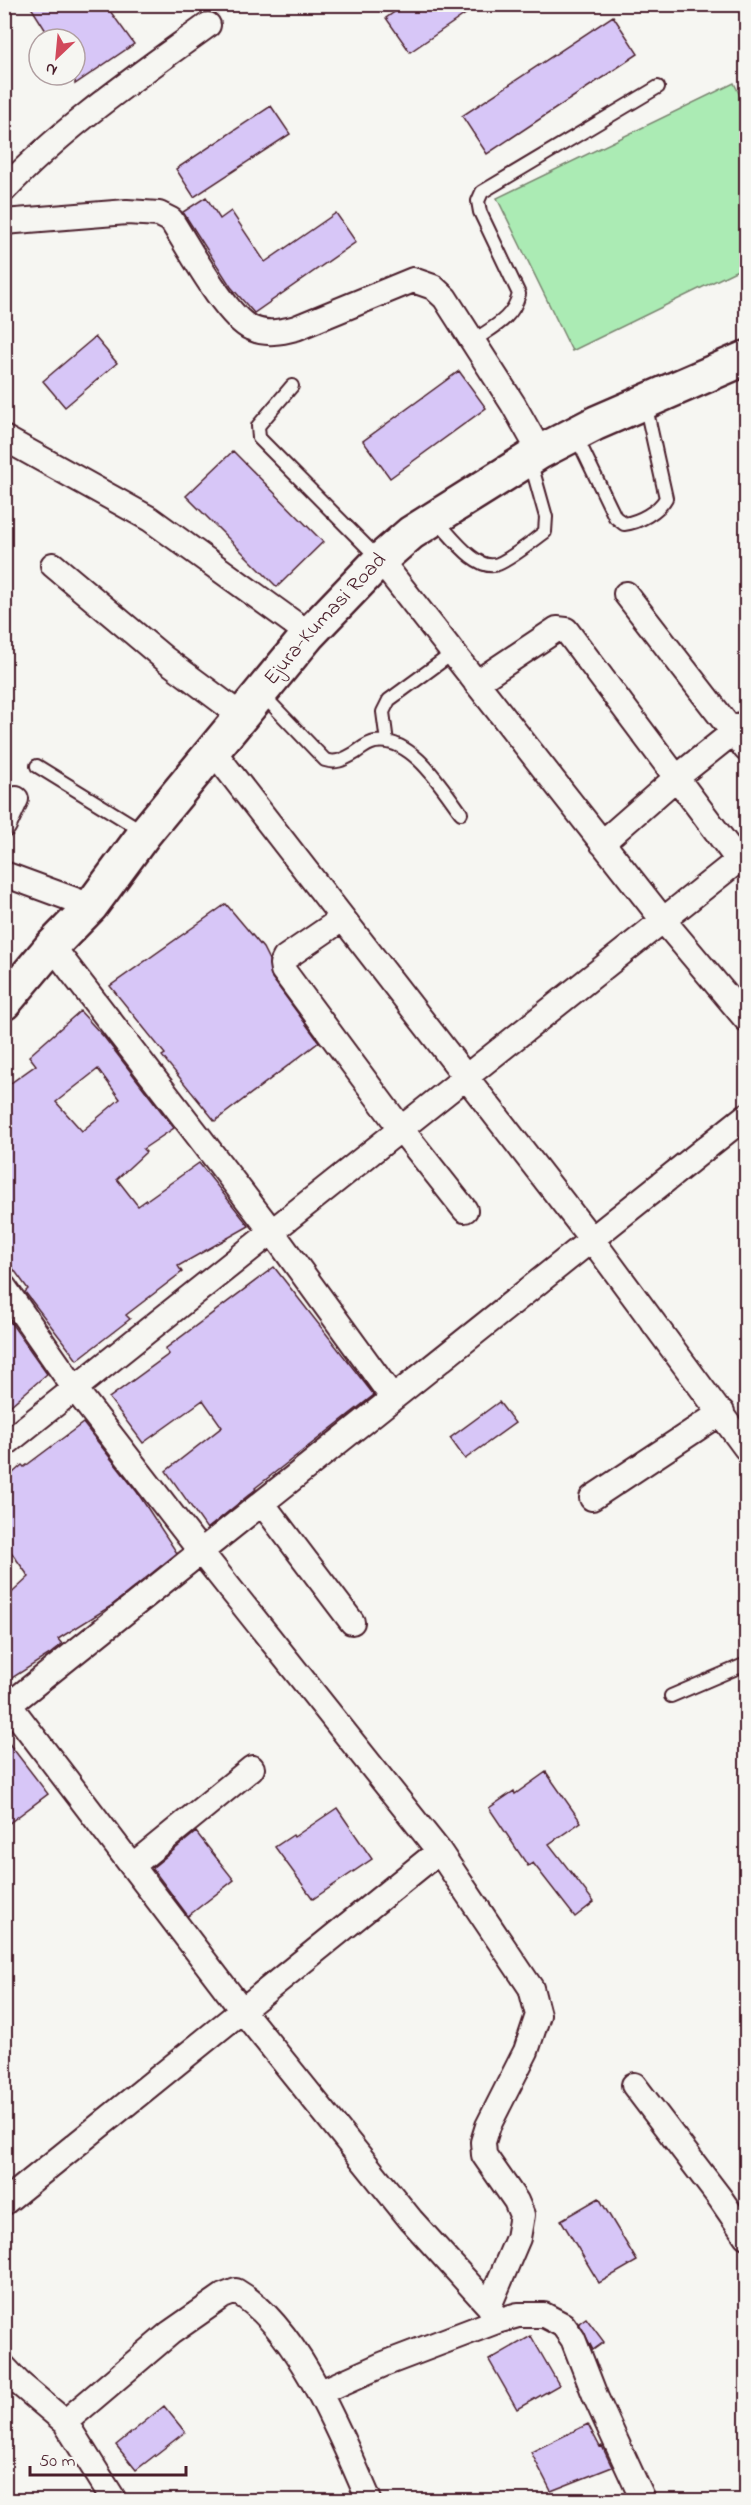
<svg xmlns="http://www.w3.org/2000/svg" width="751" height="2505" viewBox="0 0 751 2505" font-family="'Indie Flower',sans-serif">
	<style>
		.green { fill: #abebb4; stroke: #7a8570; stroke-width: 1.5 }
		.building { fill: #d7c6f7; stroke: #4a1f2b; stroke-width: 1.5; fill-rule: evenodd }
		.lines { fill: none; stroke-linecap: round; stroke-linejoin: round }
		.lane-casing { stroke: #4a1f2b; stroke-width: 16 }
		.street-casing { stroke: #4a1f2b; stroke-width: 28 }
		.primary-casing { stroke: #4a1f2b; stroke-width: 38 }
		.lane { stroke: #f6f6f2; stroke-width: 12 }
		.street { stroke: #f6f6f2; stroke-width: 24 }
		.primary { stroke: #f6f6f2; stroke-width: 33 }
		.labels { text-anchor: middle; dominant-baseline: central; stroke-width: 4.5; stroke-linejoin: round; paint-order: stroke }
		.street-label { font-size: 21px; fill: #4a1f2b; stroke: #f6f6f2 }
	</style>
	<rect width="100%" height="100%" fill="#f6f6f2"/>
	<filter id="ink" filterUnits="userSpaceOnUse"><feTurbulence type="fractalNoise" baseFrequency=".0167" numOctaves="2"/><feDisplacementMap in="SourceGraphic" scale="12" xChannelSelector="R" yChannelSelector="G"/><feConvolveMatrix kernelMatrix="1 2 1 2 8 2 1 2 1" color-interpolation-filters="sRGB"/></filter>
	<g filter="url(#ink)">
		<path class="green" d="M734,83L746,108V266L572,351L497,198Z"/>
		<path class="building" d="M29,4H105L134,44L75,84V39H51Z
			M406,4H480L410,52L386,18Z
			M613,16L638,54L487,154L462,116Z
			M271,106L290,134L194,197L176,169Z
			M206,197L220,219L231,211L265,262L336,213L356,242L254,313L231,287L183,212Z
			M95,337L117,363L65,407L43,381Z
			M459,371L486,408L390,478L363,441Z
			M233,451L323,542L277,587L186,496Z
			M226,904L263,948L269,960L272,978L319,1042L215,1121L162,1056L165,1054L110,986Z
			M80,1011L104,1037L174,1128L143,1149L146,1152L117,1179L138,1206L199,1163L249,1226L178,1266L182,1272L126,1315L130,1319L77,1360L25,1292L28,1289L4,1256V1088L36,1065L29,1056ZM98,1069L120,1099L82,1131L56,1102Z
			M274,1267L374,1395L255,1488L256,1489L207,1529L166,1471L222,1427L203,1400L143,1443L109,1398L169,1354L165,1349Z
			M4,1313L47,1374L4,1411Z
			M499,1402L515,1423L465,1459L450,1438Z
			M83,1423L137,1492L177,1553L111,1606L58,1639L62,1644L50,1654L4,1683V1600L29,1577L4,1542V1481L22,1465L24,1467Z
			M4,1737L48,1794L4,1827Z
			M546,1772L581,1822L549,1844L594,1902L575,1917L533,1863L528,1866L489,1808L514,1791L515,1794Z
			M337,1808L372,1859L313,1899L275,1847L293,1835L294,1837Z
			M196,1832L234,1880L188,1916L152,1868Z
			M599,2198L637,2261L599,2283L561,2220Z
			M586,2318L604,2342L593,2350L579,2323Z
			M531,2336L559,2385L517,2409L489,2360Z
			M164,2406L185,2432L136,2470L116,2445Z
			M588,2424L600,2447L602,2446L612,2467L551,2491L531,2452Z"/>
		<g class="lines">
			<g class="lane-casing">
				<path id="lane" d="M473,341C493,327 513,319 519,294L480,212L478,201L482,192L658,87
					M292,386L258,426L259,438L379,559
					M575,434L615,517L624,524C639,522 658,512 666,498L645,403
					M436,520C450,534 477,573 498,564C514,557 531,542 545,532L546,517L530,460
					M261,693L325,760C337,764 344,759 355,753C361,749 368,743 375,742C411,735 443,789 461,813
					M387,742L383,712L389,700L453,653
					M37,766L144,832
					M671,1696L746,1664"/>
			</g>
			<g class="street-casing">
				<path id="street" d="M4,190C64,126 138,76 208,25
					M4,222L127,212L159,214L171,220C188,246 226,317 251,328C266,335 281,332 296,328L413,280L433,287L445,298L513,404L540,452
					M4,438L150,519L309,634
					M380,560L663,920L746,1019
					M53,565L165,659L243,717
					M626,594L746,749
					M476,683L557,629L566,630L738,860
					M214,752L593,1241L746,1448
					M4,825L16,799
					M602,843L676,778L746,722
					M4,874L91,906
					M342,919L285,958L282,964L283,970L401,1129L465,1210
					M52,946L273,1233L393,1398
					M4,1287L75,1389L201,1552L439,1851L531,1988L538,2015L526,2051L488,2126L483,2142L484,2155L516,2201L522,2215L518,2238L489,2306
					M4,1445L746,854
					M592,1498L722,1412
					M262,1503L352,1622
					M4,1698L242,2010L411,2220L489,2306L497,2321
					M4,1709L746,1116
					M132,1866L252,1768
					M634,2085L720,2198L746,2236
					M4,2203L439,1851
					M4,2367L19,2383L65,2422L114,2500
					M321,2392L384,2364L497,2321L518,2315H544L563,2325L573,2339L596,2398L643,2500
					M65,2422L170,2333L223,2296L236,2291C298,2327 341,2436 369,2500"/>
			</g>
			<g class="primary-casing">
				<g id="primary">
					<path id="s1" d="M4,1003L52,946L91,906L145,833L309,634L380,560L411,533L540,452L596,423L746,358"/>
				</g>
			</g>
			<use href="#lane" class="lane"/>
			<use href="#street" class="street"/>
			<use href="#primary" class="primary"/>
		</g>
	</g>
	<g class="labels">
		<g class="street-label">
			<text stroke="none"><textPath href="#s1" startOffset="501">Ejura-Kumasi Road</textPath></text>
		</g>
	</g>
	<rect width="751" height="2505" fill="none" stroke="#f6f6f2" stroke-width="24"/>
	<rect x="12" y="12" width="727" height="2481" fill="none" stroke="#4a1f2b" stroke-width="2" filter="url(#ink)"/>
	<g transform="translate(57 57) rotate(206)"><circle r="28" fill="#f6f6f2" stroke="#b1a0a2" stroke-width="1.5"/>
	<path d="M0-4.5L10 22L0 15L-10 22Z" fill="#d1495b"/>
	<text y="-9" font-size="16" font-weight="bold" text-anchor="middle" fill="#4a1f2b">N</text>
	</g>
	<path d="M30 2466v9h156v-9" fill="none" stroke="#4a1f2b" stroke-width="3"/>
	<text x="39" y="2466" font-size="18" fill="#4a1f2b" stroke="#f6f6f2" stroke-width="4.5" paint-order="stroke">50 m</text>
</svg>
